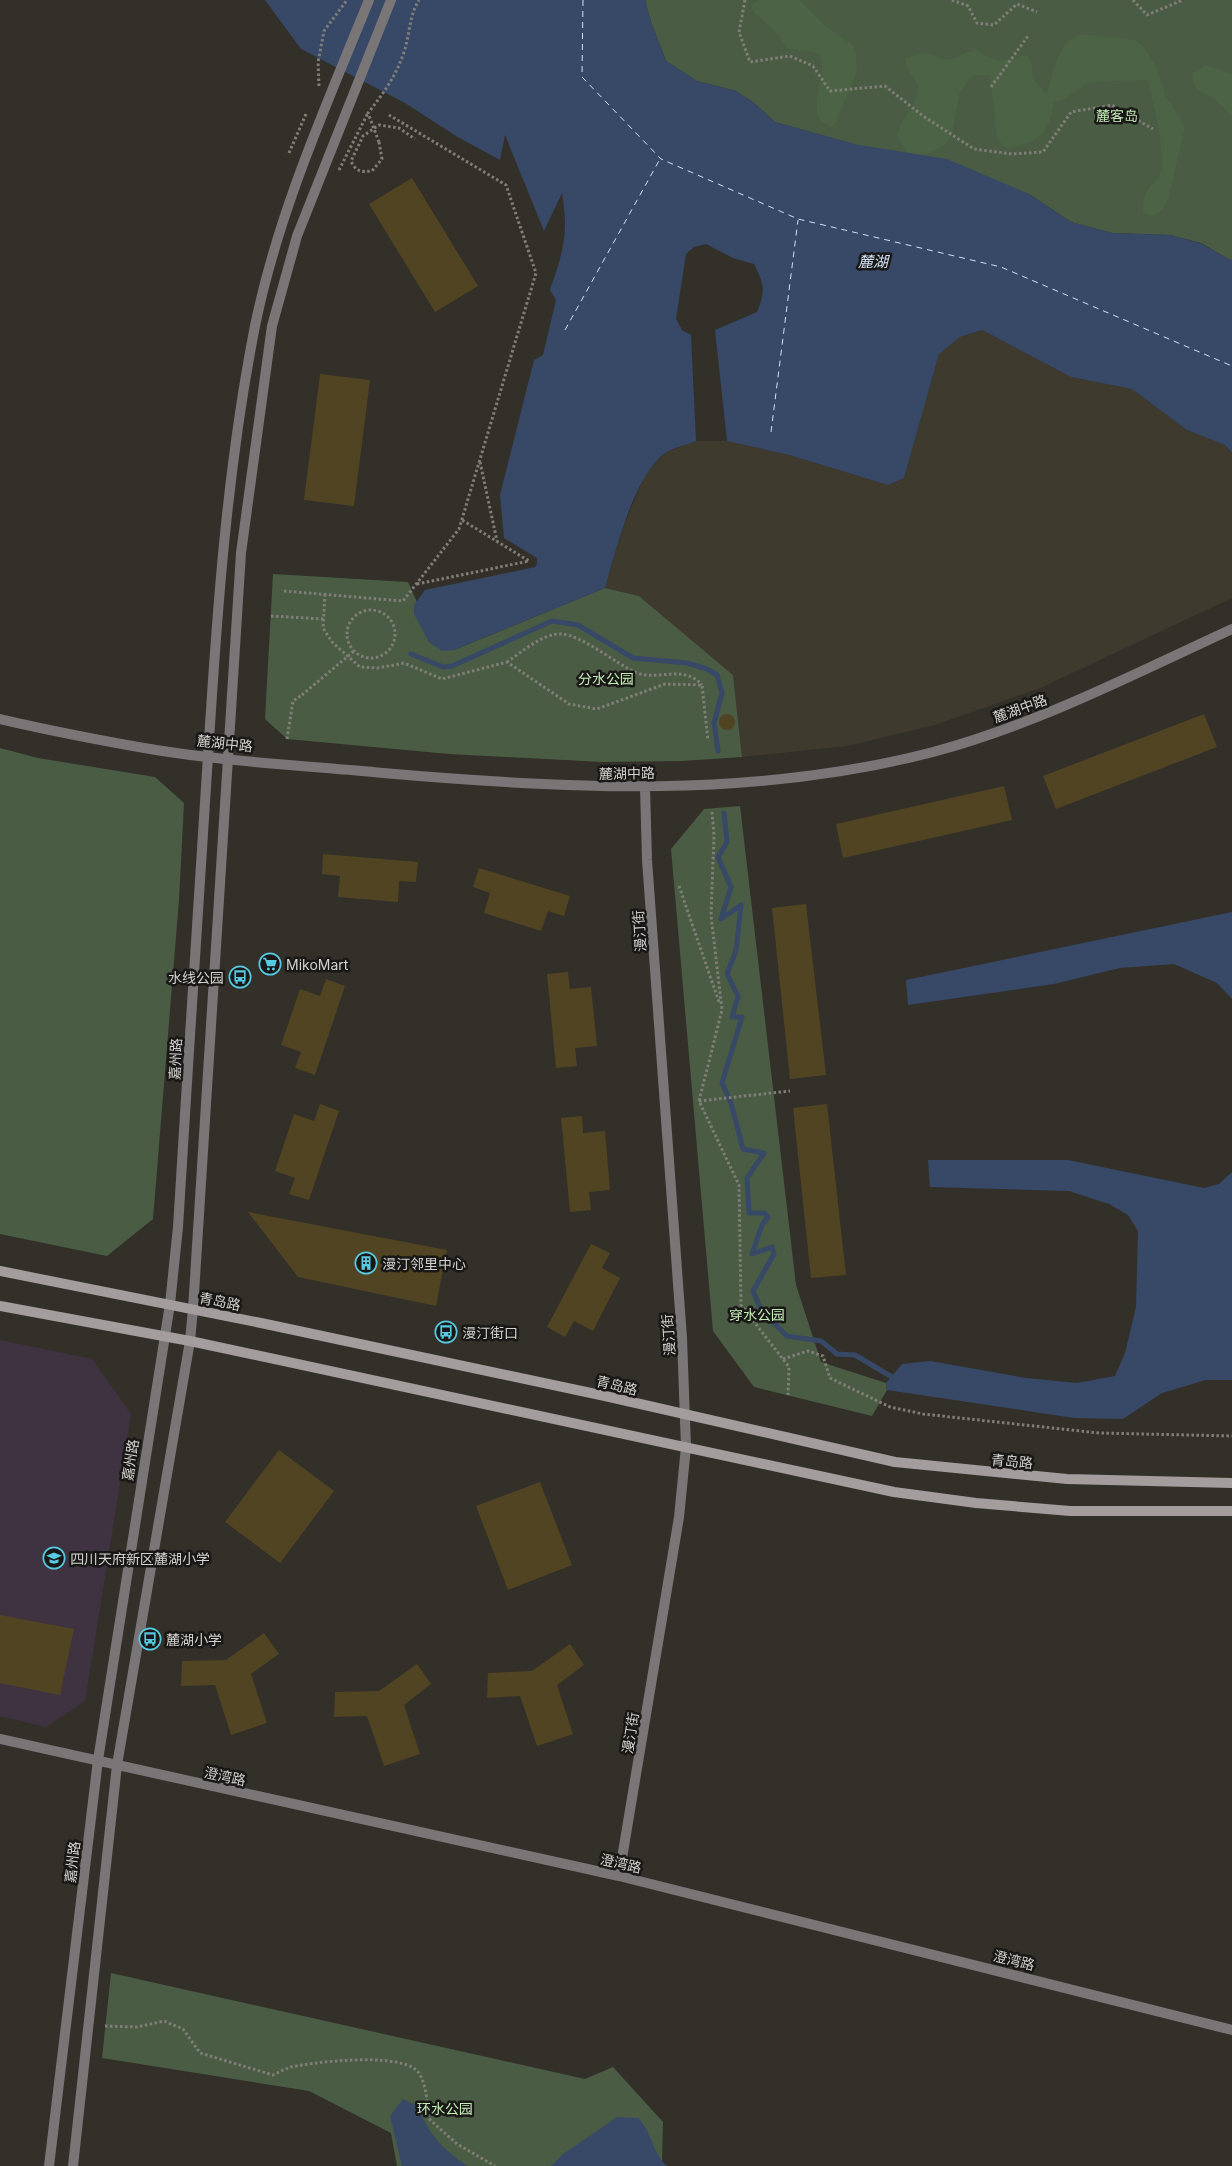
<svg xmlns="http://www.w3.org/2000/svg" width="1232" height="2166" viewBox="0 0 1232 2166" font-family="Inter,'Noto Sans SC',sans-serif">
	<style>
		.built { fill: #3e3a2e }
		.education { fill: #3f3342 }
		.green { fill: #4a5c44 }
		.forest { fill: #4d6345 }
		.water { fill: #374966 }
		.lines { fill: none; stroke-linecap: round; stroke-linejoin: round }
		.stream { stroke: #374966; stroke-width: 5 }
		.ferry { stroke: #d3e0f6; stroke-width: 1; stroke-dasharray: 6 5; stroke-linecap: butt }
		.building { fill: #514422 }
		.path { stroke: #807e78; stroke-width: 3; stroke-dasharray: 2.5 2.5; stroke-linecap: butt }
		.minor { stroke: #7a7677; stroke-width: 10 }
		.tertiary { stroke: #7a7677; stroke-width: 10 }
		.secondary { stroke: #a49d9e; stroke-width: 10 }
		.path-bridge { stroke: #807e78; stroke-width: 3; stroke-dasharray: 2.5 2.5; stroke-linecap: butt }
		.labels { text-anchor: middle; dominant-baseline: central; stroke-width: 5; stroke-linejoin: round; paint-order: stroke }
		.park-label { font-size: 14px; fill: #c4edb6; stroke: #191816 }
		.street-label { font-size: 14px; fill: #d3d2ce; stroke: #191816 }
		.poi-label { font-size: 14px; fill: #d3d2ce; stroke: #191816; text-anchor: start }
		.water-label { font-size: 15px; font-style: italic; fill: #d3e0f6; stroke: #191816 }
	</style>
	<rect width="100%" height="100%" fill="#33302a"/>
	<path class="built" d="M982,330L1071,377L1132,389L1187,430L1225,445L1232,453V598L1040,688L935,725L847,746L742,757L733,675L639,596L605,588L623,528L646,472L667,452L696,441H727L789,455L888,485L904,478L939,354L960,337Z"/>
	<path class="education" d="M0,1340L92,1359L131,1414L85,1701L46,1727L0,1716Z"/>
	<path class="green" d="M645,0H1232V261L1201,243L1170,235L1112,233L1071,222L1029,194L775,122L754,103L736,91L697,81L666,61L651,22Z
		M273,574L408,582L431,633L454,650L605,588L639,596L733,675L742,757L682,761L603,762L449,754L287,739L265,719Z
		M0,748L38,758L155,777L184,803L179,900L153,1219L107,1256L0,1234Z
		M740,806L796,1285L821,1362L886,1383L887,1390L872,1416L754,1387L713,1331L671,849L704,809Z
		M111,1973L585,2079L613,2067L663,2122L662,2162L660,2166H397L391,2133L309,2091L102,2058Z"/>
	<path class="forest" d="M759,0H799L827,27L853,45L856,54L857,71L834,127C798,119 831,77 819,53L787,48L778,34L753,11L752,5Z
		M1090,35L1135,40L1144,47L1157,68L1165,95L1185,127L1168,199L1162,210L1154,216L1143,213C1143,202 1144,192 1152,184C1154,182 1157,181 1158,179C1169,160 1153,101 1147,80L1088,82L1064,100L1054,102C1050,134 1038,142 1007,149L997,139L990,75H974L960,91L952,135L945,145L927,154L916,155L906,152L897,136L902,121L915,104L918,85L907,68L905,59C930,46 934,62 952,59C962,57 964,51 978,50C995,66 1005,60 1027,55L1032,65L1034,80L1047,95C1052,76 1057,43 1078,36C1081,34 1087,35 1090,35Z
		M1205,65L1232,74V116C1227,111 1220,103 1214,99C1199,89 1196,95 1192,73Z"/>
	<path class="water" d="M265,0H645L651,22L666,61L697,81L736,91L754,103L775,122L859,145L947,159L1029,194L1071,222L1112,233L1170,235L1200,243L1232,261V453L1225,445L1187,430L1132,389L1071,377L982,330L960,337L939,354L904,478L888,485L789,455L727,441L715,330L757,312C766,290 764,284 754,264L733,258L706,244L694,247L686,254L676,319L682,330L691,335L696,441C687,445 675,447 667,452C634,473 616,551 605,588L454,650L442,651L429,642L414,614V605L425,590L535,567L537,564V558L504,538L500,495L534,360L543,355L556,300L550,290C563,252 569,234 562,193L544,231L505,135L500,160L456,136L405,103L301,49Z
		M1232,912V999L1217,983L1174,964L1120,968L1054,984L908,1005L906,980Z
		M928,1160H1068L1204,1188L1219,1184L1232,1172V1380H1206L1162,1393L1123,1419L1074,1418L887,1390L886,1383L902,1364L930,1361L1026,1378L1077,1383L1115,1376L1125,1353L1136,1307L1138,1231L1128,1215L1109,1204L1069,1191L930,1187Z
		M403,2099L417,2106C431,2137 440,2146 467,2166H402L390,2116Z
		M617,2117L638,2118C652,2131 652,2153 667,2166H551L562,2155Z"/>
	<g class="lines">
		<path class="stream" d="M411,654L443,667L452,666L552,621L578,625L633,658L687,663L707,669L717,675L722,693L714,723L718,751
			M724,813L727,842L718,857L731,887L721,919L741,905L736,951L727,974L738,996L732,1017H742L722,1083L731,1103L743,1149L764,1153L747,1178L749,1213H764L768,1217L762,1225L752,1254L772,1247L774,1254L753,1291L761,1310L787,1336L821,1341L837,1354L855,1355L897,1380"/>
		<path class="ferry" d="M583,0L582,77L661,159L798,219L1001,267L1232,366
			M565,330L660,159
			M771,432L798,220"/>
	</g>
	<path class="building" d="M412,178L478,286L435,312L369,204Z
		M320,374L370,380L354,506L304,500Z
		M719 722a8 8 0 1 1 16 0a8 8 0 1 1-16 0Z
		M1204,714L1217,747L1056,809L1043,776Z
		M1004,786L1012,820L843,858L836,824Z
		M323,854L418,862L416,882L399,881L398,902L338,897L340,876L322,874Z
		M479,868L570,896L564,916L548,911L541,931L484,913L490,893L473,887Z
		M806,904L826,1075L790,1079L772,908Z
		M568,972L570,989L591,987L597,1046L575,1048L577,1066L556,1068L547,974Z
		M326,979L345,986L315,1075L295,1068L301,1052L281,1045L300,989L320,996Z
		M320,1104L339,1111L309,1200L289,1194L295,1178L275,1171L294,1114L314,1121Z
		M827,1104L846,1275L811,1278L793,1108Z
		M582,1116L583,1133L605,1131L610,1190L589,1192L591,1210L570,1212L561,1118Z
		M248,1212L447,1250L436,1306L298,1277Z
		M591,1244L610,1253L602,1268L620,1278L593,1331L574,1321L565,1337L547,1327Z
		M279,1450L334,1491L280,1563L225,1522Z
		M540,1482L572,1565L508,1590L476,1506Z
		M0,1615L74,1629L60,1695L0,1683Z
		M264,1633L279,1654L251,1674L267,1723L231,1735L215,1685L181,1686L182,1661L226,1660Z
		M570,1644L584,1665L557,1685L573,1734L537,1746L520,1696L487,1698L488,1673L532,1671Z
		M417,1664L431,1684L404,1705L420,1754L384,1766L367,1716L334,1717L335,1692L379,1691Z"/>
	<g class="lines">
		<path class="path" d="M745,0L739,32L750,62L790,56L813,66L830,91L885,86L923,116L974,149L1012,154L1043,152L1071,112L1112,105L1153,129
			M952,0L968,6L977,23L994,25L1017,4L1037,12
			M1133,0L1147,15L1183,0
			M319,86L318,62L324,31L347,0
			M991,87L1028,36
			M379,142L382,159L372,171C361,172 356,172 351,161L363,136L379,125L399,128L415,139
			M289,153L306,114
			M339,170L368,113
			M480,462L497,541
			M417,584L529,561L462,520
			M284,591L403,601L459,529L536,273L506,185L389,115
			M325,594L323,628L332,642L360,667L378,668L404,663L442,679L507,662L569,704L597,709L665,684L702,685L708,741
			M347 634a24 24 0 1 1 48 0a24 24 0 1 1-48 0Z
			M271,616L324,619
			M507,662C522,652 543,633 561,634C582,635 616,664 637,673C658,681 684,664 702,685
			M287,739L293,701L302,695
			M712,812L714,835L711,915L722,1010L699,1101L739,1185L741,1305L789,1367L788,1395
			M679,886L719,1002
			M699,1101L790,1091
			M783,1359L808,1351L823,1356L830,1378L890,1407L923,1414L1099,1433L1232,1436
			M105,2026L137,2027L164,2021L183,2029L200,2053L273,2075C279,2072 285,2069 291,2067C315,2062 404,2051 419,2073C427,2086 427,2103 428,2118L457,2144L495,2166"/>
		<path class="minor" d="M0,719C52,731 104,741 156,750C231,762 308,766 383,773C567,789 753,799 933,752C1038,724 1134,674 1232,629
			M0,1739L619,1876L1232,2030
			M619,1876L679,1517L686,1447L682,1338L647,860L645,787"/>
		<path class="tertiary" d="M49,2166L98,1760L170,1304L178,1227C188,1070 197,913 208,756C217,612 227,468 255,326C278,213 326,106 369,0
			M73,2166L117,1765L190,1341L193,1309L241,553L272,326L297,236L391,0"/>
		<path class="secondary" d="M0,1271L261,1323L605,1396L895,1462L1067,1479L1232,1483
			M0,1306L190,1341L894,1492L976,1503L1070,1511H1232"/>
		<path class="path-bridge" d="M379,142L368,113C383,94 396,76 404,52C410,34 409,16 419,0
			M302,695L354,651"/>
	</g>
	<defs>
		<g id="supermarket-ring" transform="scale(1.125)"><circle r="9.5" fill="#191816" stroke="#55cae0" stroke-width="1.5"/><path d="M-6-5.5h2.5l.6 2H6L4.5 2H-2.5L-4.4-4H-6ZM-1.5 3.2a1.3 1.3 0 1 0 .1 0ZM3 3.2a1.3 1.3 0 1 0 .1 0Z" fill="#55cae0"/></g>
		<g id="bus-ring" transform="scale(1.125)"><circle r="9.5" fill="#191816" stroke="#55cae0" stroke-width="1.5"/><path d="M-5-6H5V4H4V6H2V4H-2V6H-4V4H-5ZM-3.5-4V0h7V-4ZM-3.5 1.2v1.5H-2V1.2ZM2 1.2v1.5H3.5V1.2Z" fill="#55cae0"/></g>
		<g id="building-ring" transform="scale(1.125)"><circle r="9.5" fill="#191816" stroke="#55cae0" stroke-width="1.5"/><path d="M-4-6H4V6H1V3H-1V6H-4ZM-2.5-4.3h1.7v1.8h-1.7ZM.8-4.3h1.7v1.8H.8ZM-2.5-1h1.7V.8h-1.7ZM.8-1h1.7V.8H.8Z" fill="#55cae0"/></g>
		<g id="school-ring" transform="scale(1.125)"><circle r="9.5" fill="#191816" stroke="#55cae0" stroke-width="1.5"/><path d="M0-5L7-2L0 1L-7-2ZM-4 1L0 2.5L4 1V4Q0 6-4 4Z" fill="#55cae0"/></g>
	</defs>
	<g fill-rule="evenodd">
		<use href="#supermarket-ring" x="270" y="964"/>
		<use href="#bus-ring" x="240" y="977"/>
		<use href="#building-ring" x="366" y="1263"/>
		<use href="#bus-ring" x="446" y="1332"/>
		<use href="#school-ring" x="54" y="1558"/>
		<use href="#bus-ring" x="150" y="1639"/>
	</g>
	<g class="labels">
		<g class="park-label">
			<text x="1117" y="115">麓客岛</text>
			<text x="606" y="678">分水公园</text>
			<text x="757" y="1314">穿水公园</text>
			<text x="445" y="2108">环水公园</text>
		</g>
		<g class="street-label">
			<text transform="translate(1020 708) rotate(-20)">麓湖中路</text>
			<text transform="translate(225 743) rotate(6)">麓湖中路</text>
			<text transform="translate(627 773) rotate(-1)">麓湖中路</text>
			<text transform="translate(639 931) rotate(-94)">漫汀街</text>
			<text transform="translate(175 1059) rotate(-87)">嘉州路</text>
			<text transform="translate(220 1301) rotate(11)">青岛路</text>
			<text transform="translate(668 1335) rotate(-94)">漫汀街</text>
			<text transform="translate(617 1385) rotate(13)">青岛路</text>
			<text transform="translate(130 1460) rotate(-81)">嘉州路</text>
			<text transform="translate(1012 1461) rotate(5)">青岛路</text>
			<text transform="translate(630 1733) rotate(-81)">漫汀街</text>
			<text transform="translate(225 1776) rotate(12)">澄湾路</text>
			<text transform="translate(72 1862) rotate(-83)">嘉州路</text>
			<text transform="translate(621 1863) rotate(13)">澄湾路</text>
			<text transform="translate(1014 1960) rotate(14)">澄湾路</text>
		</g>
		<g class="poi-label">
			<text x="286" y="964">MikoMart</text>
			<text x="224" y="977" text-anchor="end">水线公园</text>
			<text x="382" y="1263">漫汀邻里中心</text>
			<text x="462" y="1332">漫汀街口</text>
			<text x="70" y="1558">四川天府新区麓湖小学</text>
			<text x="166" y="1639">麓湖小学</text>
		</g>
		<g class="water-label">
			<text x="873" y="261">麓湖</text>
		</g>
	</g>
</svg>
